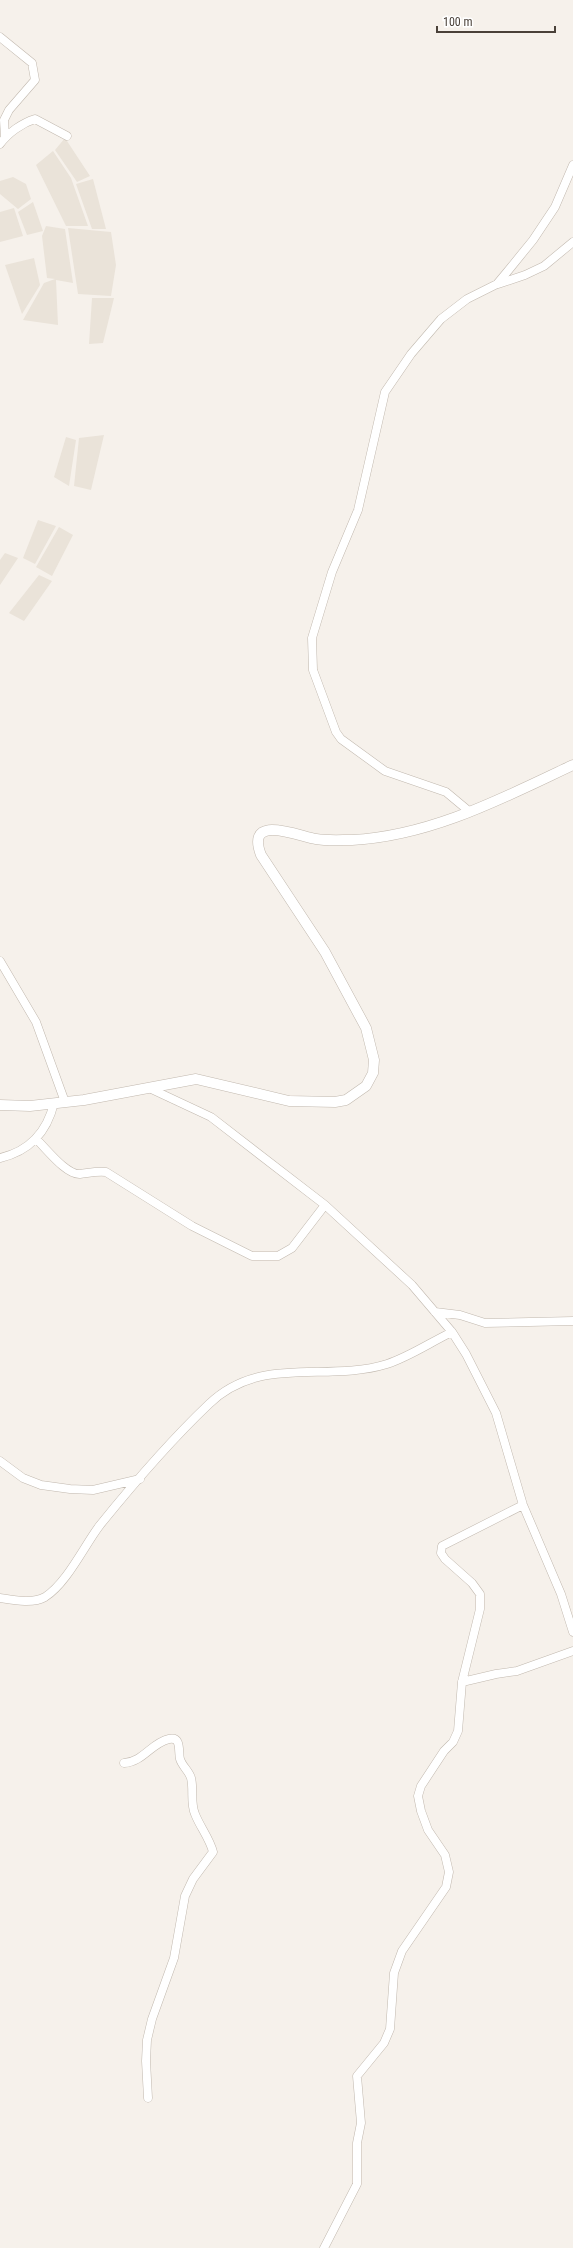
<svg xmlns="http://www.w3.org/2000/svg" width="573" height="2248" viewBox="0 0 573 2248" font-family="'Roboto Condensed',sans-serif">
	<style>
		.residential { fill: #eae3d9 }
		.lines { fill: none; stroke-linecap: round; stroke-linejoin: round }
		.minor-casing { stroke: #c1b8ae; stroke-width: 9 }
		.tertiary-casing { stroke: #c1b8ae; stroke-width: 11 }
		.minor { stroke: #fff; stroke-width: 8 }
		.tertiary { stroke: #fff; stroke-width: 10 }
	</style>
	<rect width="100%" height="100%" fill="#f6f1eb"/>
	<path class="residential" d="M65,138L90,176L77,182L55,150Z
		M53,151L71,178L88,226H66L36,165Z
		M13,177L26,184L31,199L18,209L0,194V181Z
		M93,179L106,229H92L76,184Z
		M33,202L43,231L27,235L18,212Z
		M14,208L23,236L0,242V212Z
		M46,226L65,229L73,283L56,280L58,325L23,320L44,283L55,279L47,278L42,236Z
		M68,228L111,232L116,265L111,296L78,294Z
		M34,258L40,285L22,314L5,265Z
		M92,298H114L103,343L89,344Z
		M104,435L91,490L74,486L79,438Z
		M66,437L76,440L69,486L54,477Z
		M38,520L56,526L35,564L23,558Z
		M59,527L73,535L52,576L36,567Z
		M5,553L18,558L0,585V560Z
		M39,575L52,581L24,621L9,613Z"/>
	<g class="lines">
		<g class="minor-casing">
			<path id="minor" d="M0,37L32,63L35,80L9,110L4,120L5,137
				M0,144C8,133 22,123 35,119L67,136
				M498,284L525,275L544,266L573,242
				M470,812L446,792L385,771L341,739L336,732L313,670L312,638L332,572L358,510L385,392L411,354L441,319L467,299L497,284L507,272L533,240L555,207L573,165
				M0,961L36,1022L65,1102
				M149,1088L211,1117L325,1205L412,1285L452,1332L466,1354L496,1413L523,1505L561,1594L573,1632
				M36,1139C46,1148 66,1175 80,1174C89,1173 96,1171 106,1172L192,1226L252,1256H278L292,1248L325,1205
				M0,1158C30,1151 47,1132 54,1103
				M435,1312L460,1315L485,1323L573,1321
				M0,1461L23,1478L41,1485L70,1489L93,1490L140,1479
				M0,1598C13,1600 33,1604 45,1597C67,1583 84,1546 100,1525C134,1483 170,1441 209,1404C261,1354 326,1383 387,1364C409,1357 431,1342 452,1332
				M462,1682L496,1674L517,1671L573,1651
				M124,1763C143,1762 151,1743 169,1739C182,1736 178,1752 180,1759C182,1766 189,1771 191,1778C194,1790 190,1802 195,1814C200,1827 210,1839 213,1852L193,1879L185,1896L174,1958L152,2019L147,2040L146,2061L148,2098
				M324,2248L357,2184V2143L361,2123L357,2076L384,2043L390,2029L394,1973L402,1951L446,1887L449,1872L445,1855L428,1830L421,1811L418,1796L421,1786L444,1751L453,1742L458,1731L462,1682L480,1609V1594L472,1583L445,1559L441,1553L442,1546L523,1505"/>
		</g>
		<g class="tertiary-casing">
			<path id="tertiary" d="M0,1105L30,1106L84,1100L196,1079L289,1101L335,1102L346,1100L366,1086L373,1073L374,1060L366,1028L325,952L261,855C245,813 298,836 316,839C327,841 341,840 352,840C431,836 503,798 573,765"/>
		</g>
		<use href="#minor" class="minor"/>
		<use href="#tertiary" class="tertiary"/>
	</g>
	<path d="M437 26v6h118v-6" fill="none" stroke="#4a4139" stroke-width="2"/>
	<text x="443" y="26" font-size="12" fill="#4a4139" stroke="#ffffff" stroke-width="3" paint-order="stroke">100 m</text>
</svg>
